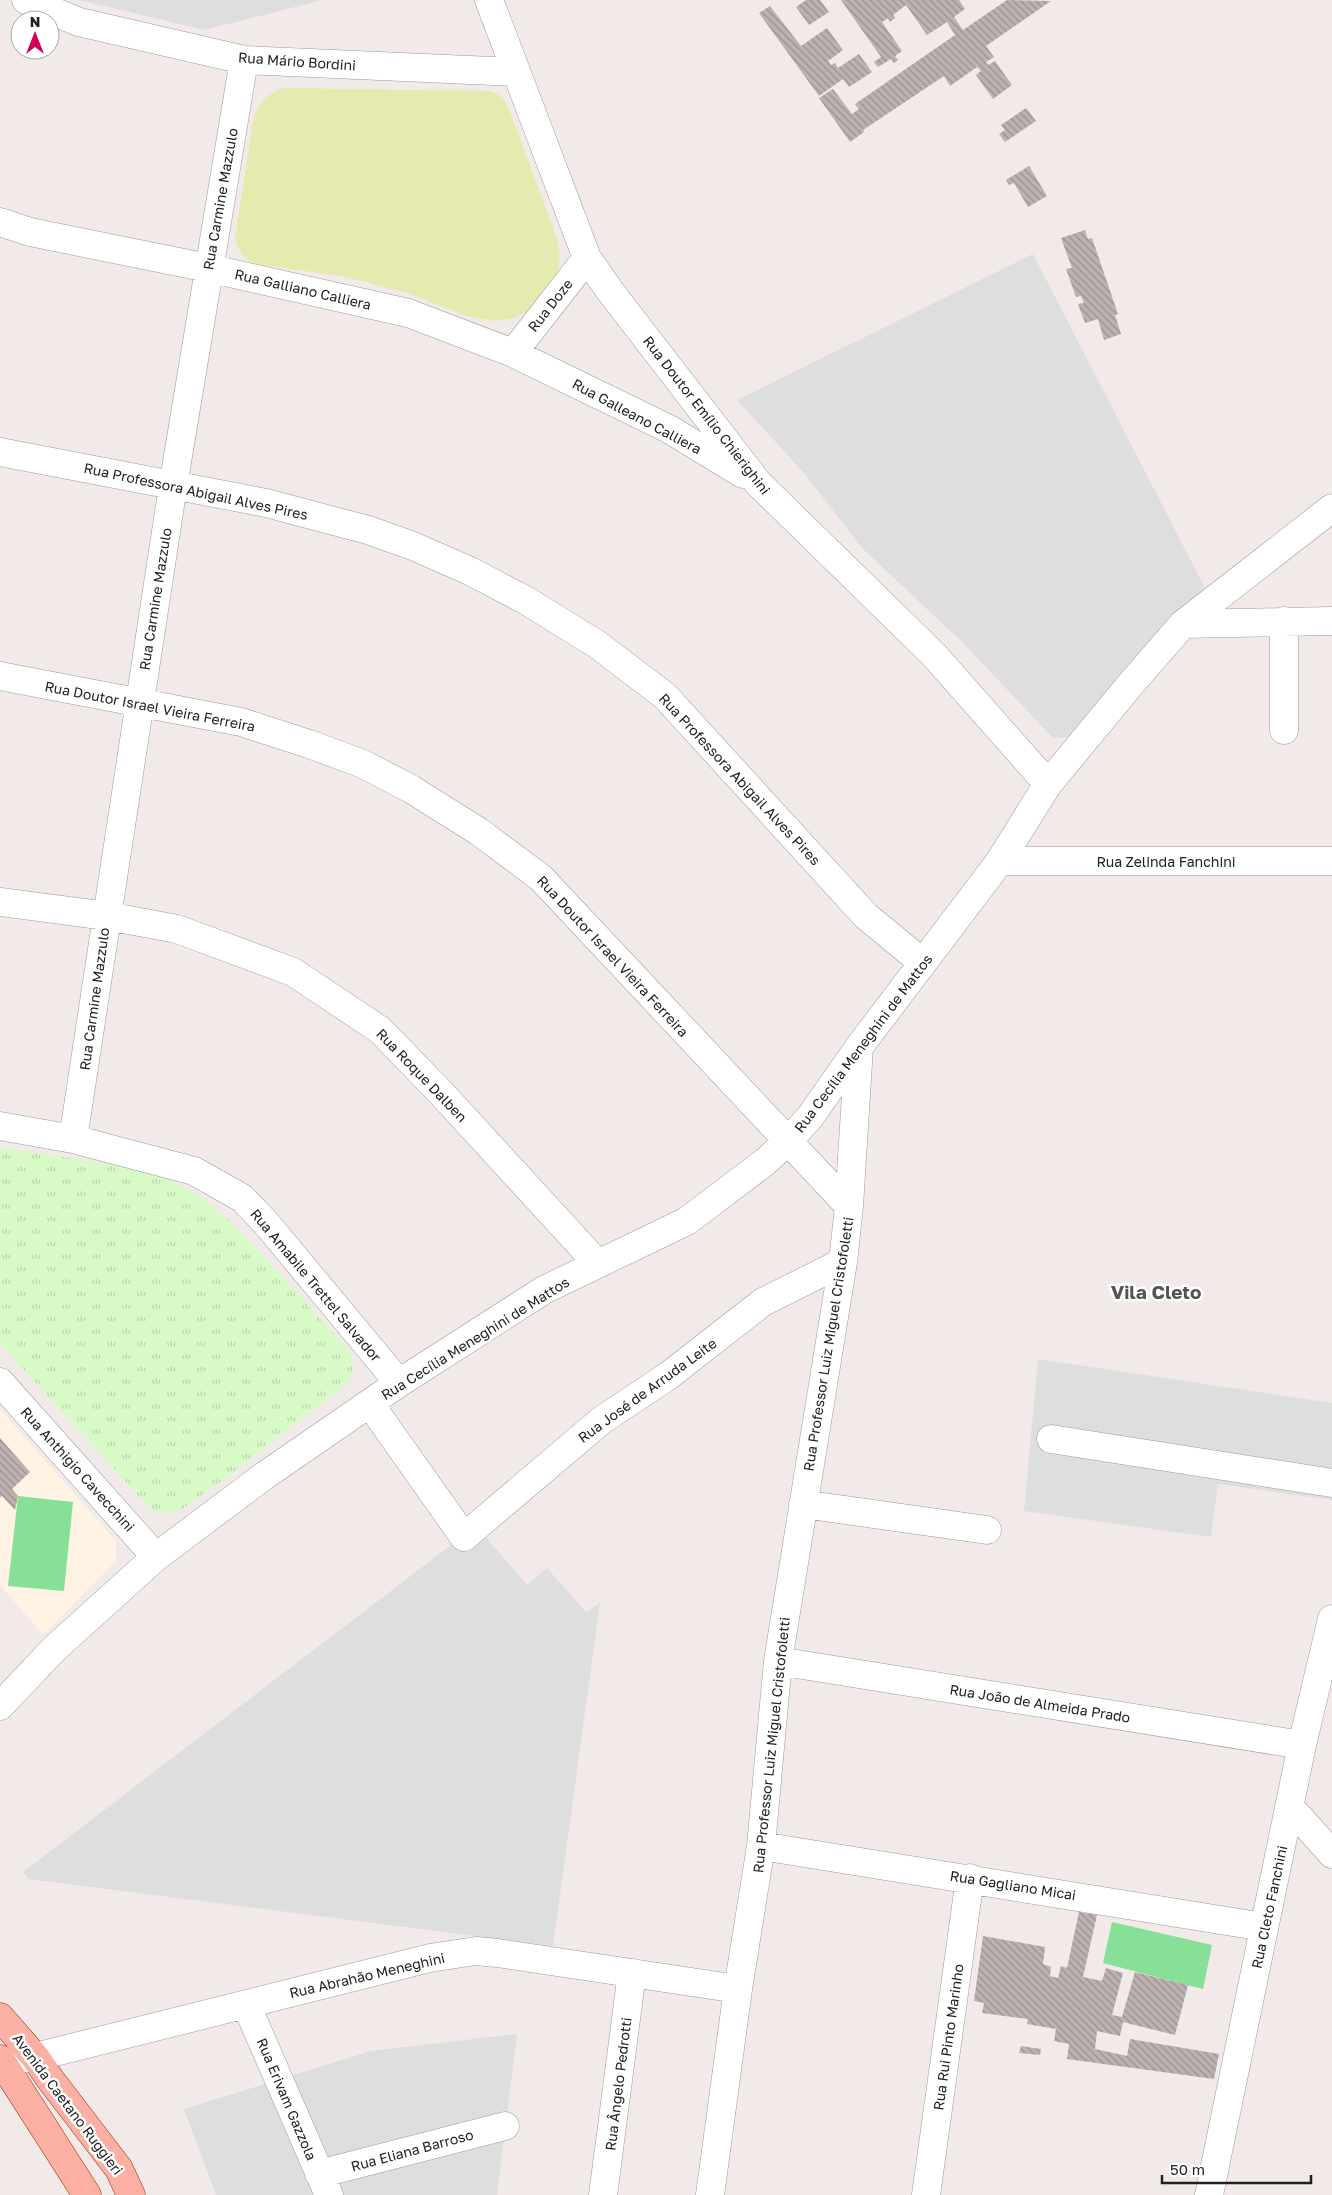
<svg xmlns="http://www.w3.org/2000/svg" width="1332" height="2195" viewBox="0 0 1332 2195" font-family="'Golos Text',sans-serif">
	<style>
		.residential { fill: #dfdedf }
		.education { fill: #fff3e3 }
		.grass { fill: #e5eaaf }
		.park { fill: url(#park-tufts) }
		.pitch { fill: #87df98 }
		.building { fill: url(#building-back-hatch) }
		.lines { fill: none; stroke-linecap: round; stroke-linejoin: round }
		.minor-casing { stroke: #9b9b9b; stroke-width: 29 }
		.major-casing { stroke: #9d2701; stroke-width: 29 }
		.minor { stroke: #fff; stroke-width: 28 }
		.major { stroke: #fbb0a3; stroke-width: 28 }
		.labels { text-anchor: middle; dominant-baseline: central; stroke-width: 5; stroke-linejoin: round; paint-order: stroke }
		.street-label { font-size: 14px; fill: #212121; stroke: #fff }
		.district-label { font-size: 19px; font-weight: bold; fill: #545454; stroke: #fff }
	</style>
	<defs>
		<pattern id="park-tufts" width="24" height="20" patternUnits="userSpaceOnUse" patternTransform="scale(1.25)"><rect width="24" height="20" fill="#d8fac7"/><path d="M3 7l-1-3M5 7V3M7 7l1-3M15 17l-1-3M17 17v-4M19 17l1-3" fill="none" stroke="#b9d6ab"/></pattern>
		<pattern id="building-back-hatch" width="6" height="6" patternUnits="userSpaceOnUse" patternTransform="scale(1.25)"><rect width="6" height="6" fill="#beb1b1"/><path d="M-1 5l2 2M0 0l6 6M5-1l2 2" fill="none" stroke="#9a9090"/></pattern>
	</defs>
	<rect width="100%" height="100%" fill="#f1eae8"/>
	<path class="residential" d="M79,0H323L204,30Z
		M1033,254L1205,588L1068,737L1053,738L961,641L863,549L803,472L737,400Z
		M1038,1359L1332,1403V1500L1218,1484L1211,1537L1024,1511Z
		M483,1534L527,1585L547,1568L586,1612L600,1603L553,1946L28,1879L23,1872L455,1542L464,1551Z
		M517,2034L497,2195H216L184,2109L371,2051Z"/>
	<path class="education" d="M0,1409L116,1541V1561L43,1635L0,1585Z"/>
	<path class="grass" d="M281,88L489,91L496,93L507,104L557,238L560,257L557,277L532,309L514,318L495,321L466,316L411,294L346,277L257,264C244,259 239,252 235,238L254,115C261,102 267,95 281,88Z"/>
	<path class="park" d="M0,1147L121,1166L166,1178L184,1187L202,1198L234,1224L349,1350C356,1362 355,1373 347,1384L230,1475L184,1508L169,1514L153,1512L0,1344Z"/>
	<path class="pitch" d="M18,1496L73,1502L64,1591L8,1586Z
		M1112,1922L1212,1945L1203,1989L1103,1963Z"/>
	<path class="building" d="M806,0H820L829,12L809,25L796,7Z
		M841,0H959L965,9L954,17L963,30L1007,0L1051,1L986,46L994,57L986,62L988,65L995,61L1012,85L993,99L976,75L981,71L977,67L950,86L944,76L863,130L864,132L850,142L819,98L833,89L852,114L859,109L855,104L955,35L947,22L927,35L906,5L893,15L895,18L890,22L888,18L882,22L902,51L895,56L898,60L894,63L891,59L878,67L874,62L881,57Z
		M770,6L801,46L827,28L843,50L828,61L831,65L835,63L838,68L859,54L872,72L849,87L843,79L819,96L759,13Z
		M1026,108L1036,121L1005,142L999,134L1005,130L1001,125Z
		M1029,166L1047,196L1028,207L1014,183L1009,185L1006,180Z
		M1085,230L1088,239L1092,238L1118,314L1115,315L1121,334L1104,340L1098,319L1085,323L1078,304L1084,303L1081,296L1076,297L1066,269L1072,268L1061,238Z
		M0,1438L30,1472L12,1489L18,1496L15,1510L2,1496L0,1498Z
		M1079,1912L1097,1915L1083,1977L1102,1981L1106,1968L1123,1973L1112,2015L1122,2017L1135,1972L1188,1985L1175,2035L1123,2022L1120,2036L1097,2031L1095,2049L1127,2056L1130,2039L1219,2054L1214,2079L1067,2059L1069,2044L1054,2041L1056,2029L1027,2024L1028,2019L982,2013L984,2003L974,2001L983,1936L1045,1947L1043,1964L1051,1967L1050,1976L1058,1978L1061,1966L1067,1968Z
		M1021,2046L1041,2049L1040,2055L1019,2053Z"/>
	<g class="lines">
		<g class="minor-casing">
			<path id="minor" d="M26,0L79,22L244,60L515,72
				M489,0L587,258L610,291L758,483L934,655L1048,784
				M0,222L30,232L208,268L408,313L513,353L669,429L743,474
				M513,353L587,258
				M0,452L266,503L368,530L413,546L470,571L527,601L598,645L665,696L866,916L923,963
				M1284,621V730
				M1183,624L1332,621
				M0,676L241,722L309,744L363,764L411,789L478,831L541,878L849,1206
				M1000,861H1332
				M0,902L107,916L177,929L293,972L380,1030L443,1095L598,1264
				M0,1126L73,1139L194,1171L242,1198L266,1223L399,1383
				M73,1139L173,486L244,60
				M0,1382L156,1557
				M370,1404L464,1537L602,1420L668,1376L763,1302L843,1262
				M1051,1439L1332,1483
				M803,1504L987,1530
				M778,1661L1302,1745
				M0,1706L54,1649L156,1557L264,1476L399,1383L544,1290L687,1221L765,1162L787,1142L810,1117L859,1047L1000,861L1048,784L1130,685L1183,624L1332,508
				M1290,1807L1332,1854
				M761,1846L1264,1927
				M246,2004L329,2195
				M13,2060L35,2057L430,1958L476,1951L497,1953L738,1989
				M319,2174L505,2126
				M603,2195L632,1973
				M710,2195L738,1989L761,1846L778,1661L843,1262L849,1206L859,1047
				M926,2195L970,1878
				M1209,2195L1302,1745L1332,1619"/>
		</g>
		<g class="major-casing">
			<path id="major" d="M0,2017L35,2057L50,2079L119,2169L131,2195
				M0,2059L87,2195"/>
		</g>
		<use href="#minor" class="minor"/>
		<use href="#major" class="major"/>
	</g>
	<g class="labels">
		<g class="street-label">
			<text transform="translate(297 61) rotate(4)">Rua Mário Bordini</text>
			<text transform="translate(220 199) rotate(-80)">Rua Carmine Mazzulo</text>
			<text transform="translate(303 289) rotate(13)">Rua Galliano Calliera</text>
			<text transform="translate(550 305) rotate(-52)">Rua Doze</text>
			<text transform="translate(707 415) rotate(52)">Rua Doutor Emílio Chierighini</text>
			<text transform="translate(637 416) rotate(28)">Rua Galleano Calliera</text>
			<text transform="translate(196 491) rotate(12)">Rua Professora Abigail Alves Pires</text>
			<text transform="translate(155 599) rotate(-81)">Rua Carmine Mazzulo</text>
			<text transform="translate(150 706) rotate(11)">Rua Doutor Israel Vieira Ferreira</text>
			<text transform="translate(740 779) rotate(47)">Rua Professora Abigail Alves Pires</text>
			<text x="1166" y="861">Rua Zelinda Fanchini</text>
			<text transform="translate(613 956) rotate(47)">Rua Doutor Israel Vieira Ferreira</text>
			<text transform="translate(94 999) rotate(-82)">Rua Carmine Mazzulo</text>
			<text transform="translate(863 1043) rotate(-53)">Rua Cecília Meneghini de Mattos</text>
			<text transform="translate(422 1075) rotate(46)">Rua Roque Dalben</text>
			<text transform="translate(316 1285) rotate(50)">Rua Amabile Trettel Salvador</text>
			<text transform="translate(475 1338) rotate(-32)">Rua Cecília Meneghini de Mattos</text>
			<text transform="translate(828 1344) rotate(-81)">Rua Professor Luiz Miguel Cristofoletti</text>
			<text transform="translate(647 1390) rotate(-36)">Rua José de Arruda Leite</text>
			<text transform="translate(78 1469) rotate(48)">Rua Anthigio Cavecchini</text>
			<text transform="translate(1040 1703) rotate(9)">Rua João de Almeida Prado</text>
			<text transform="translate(771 1745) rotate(-84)">Rua Professor Luiz Miguel Cristofoletti</text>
			<text transform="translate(1013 1885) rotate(9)">Rua Gagliano Micai</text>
			<text transform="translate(1269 1907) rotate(-78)">Rua Cleto Fanchini</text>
			<text transform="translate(367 1975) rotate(-13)">Rua Abrahão Meneghini</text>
			<text transform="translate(948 2037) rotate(-82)">Rua Rui Pinto Marinho</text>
			<text transform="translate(618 2084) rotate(-83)">Rua Ângelo Pedrotti</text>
			<text transform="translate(287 2099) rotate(67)">Rua Erivam Gazzola</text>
			<text transform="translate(68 2104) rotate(53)">Avenida Caetano Ruggieri</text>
			<text transform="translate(412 2150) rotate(-15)">Rua Eliana Barroso</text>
		</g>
		<g class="district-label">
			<text x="1156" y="1291">Vila Cleto</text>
		</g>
	</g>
	<g transform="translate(35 35)"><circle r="24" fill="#ffffff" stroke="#a6a6a6"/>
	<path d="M0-4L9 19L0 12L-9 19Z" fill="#d10159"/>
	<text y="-8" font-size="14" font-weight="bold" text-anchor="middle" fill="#212121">N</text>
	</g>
	<path d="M1162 2175v8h149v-8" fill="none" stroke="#212121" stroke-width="2.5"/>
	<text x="1170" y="2175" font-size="15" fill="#212121" stroke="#ffffff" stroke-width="4" paint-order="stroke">50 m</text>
</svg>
